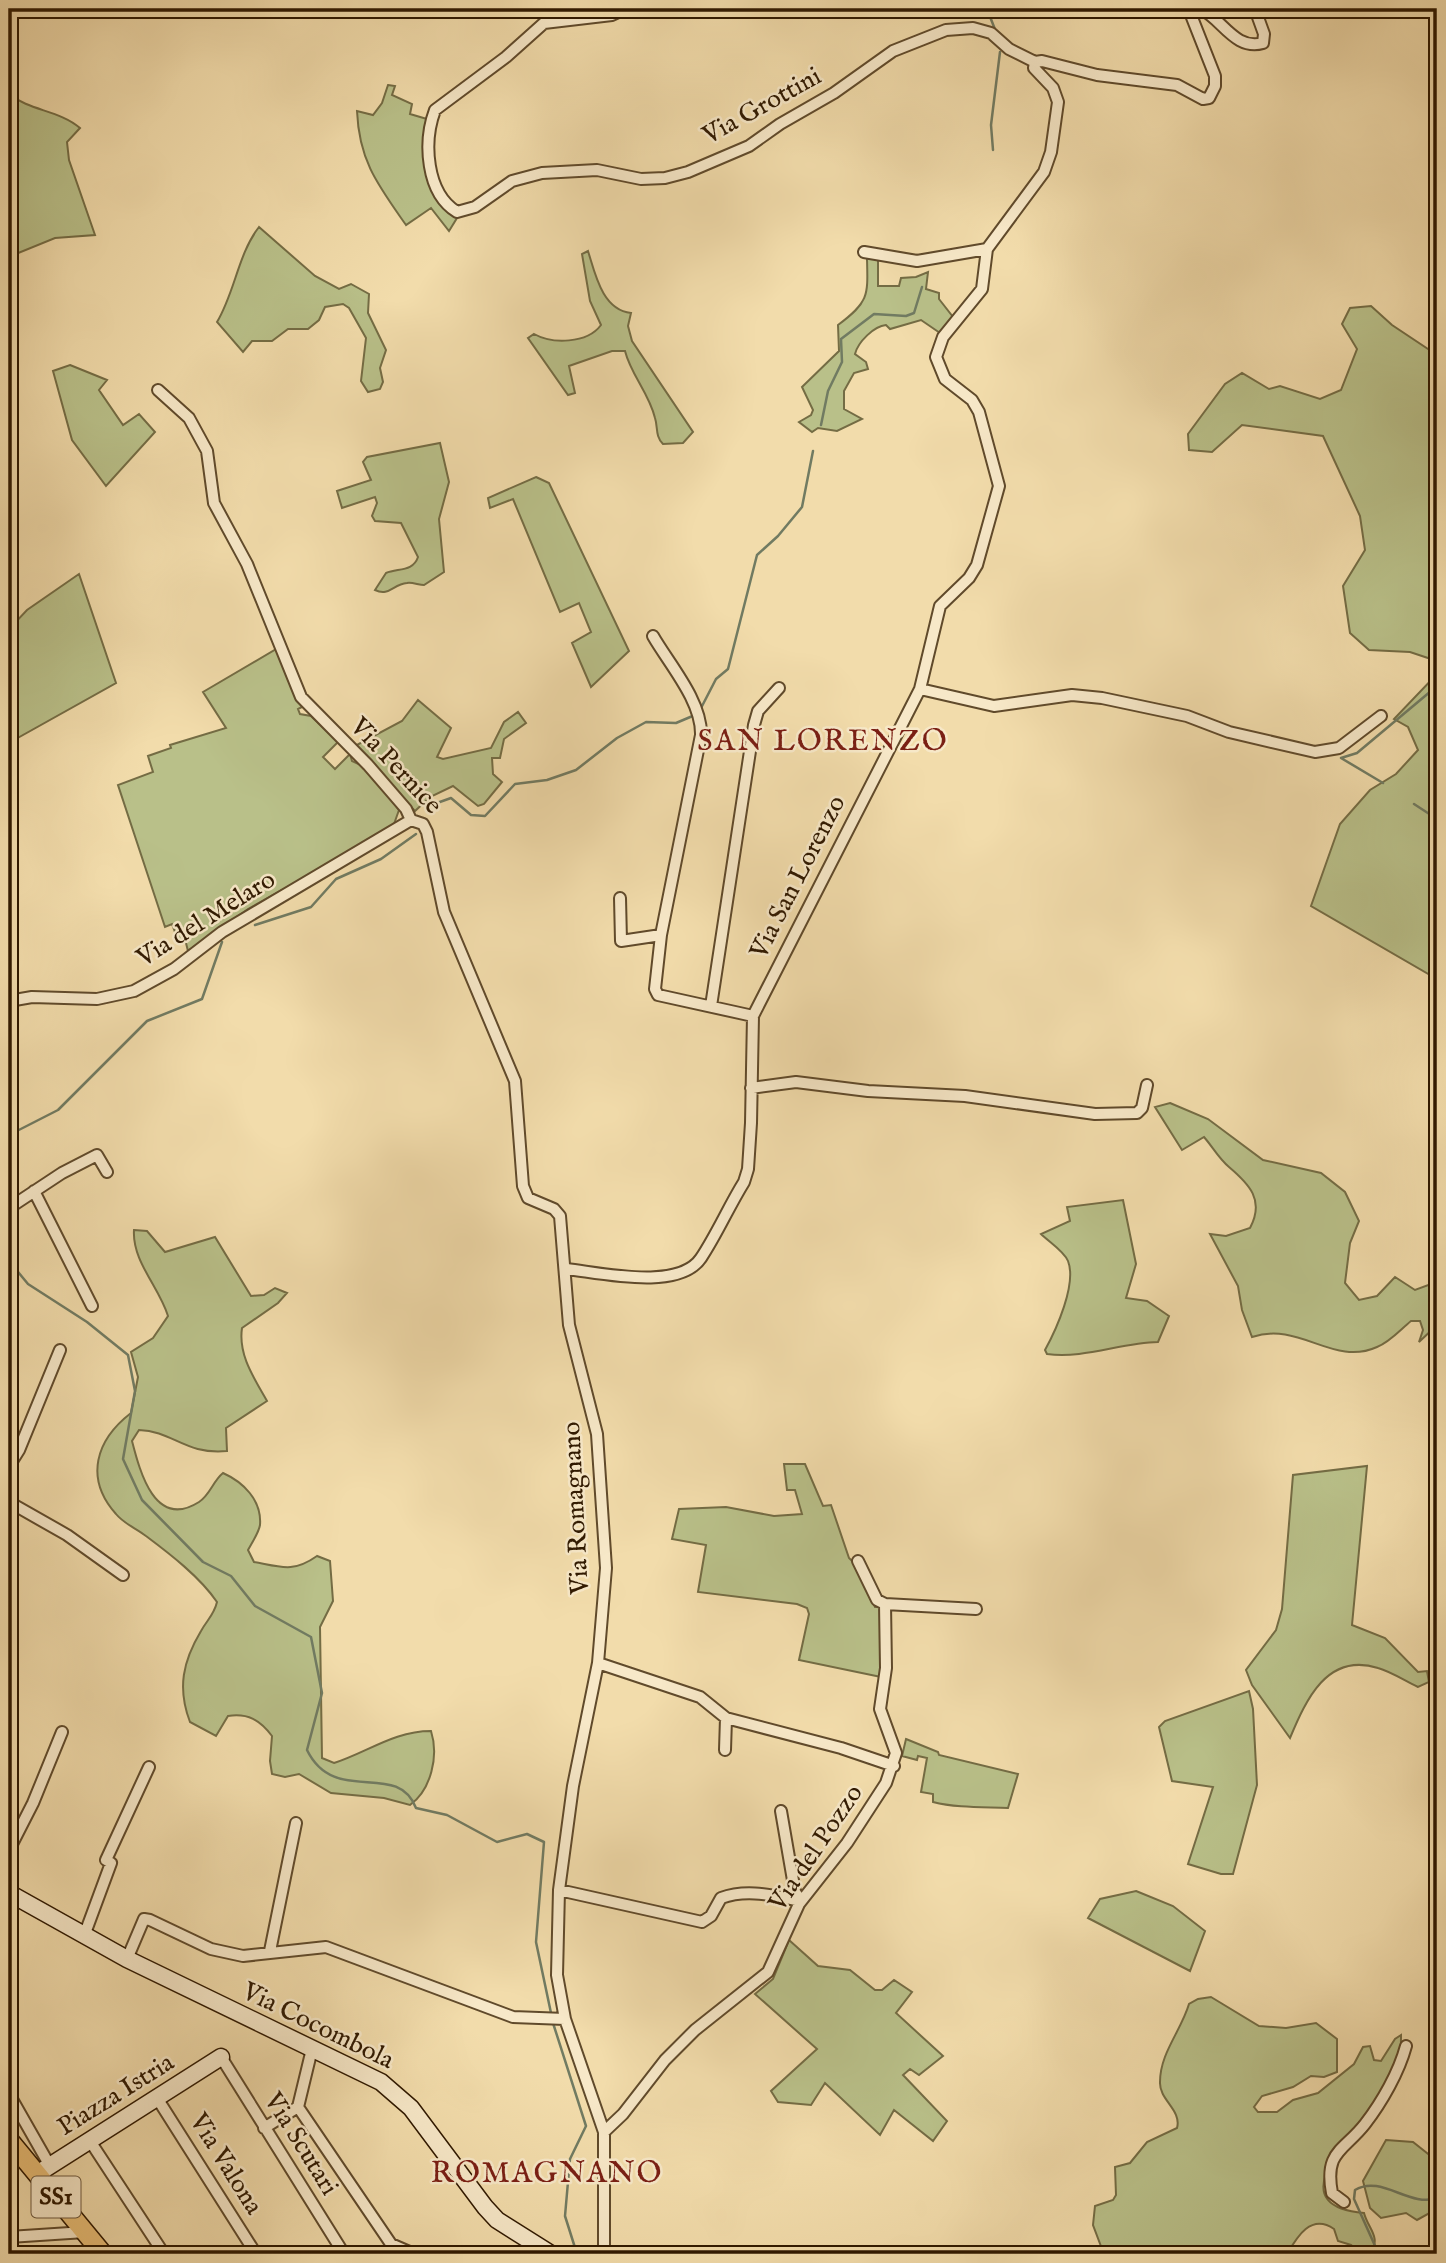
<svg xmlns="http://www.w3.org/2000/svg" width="1446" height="2263" viewBox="0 0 1446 2263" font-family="'IM FELL English',serif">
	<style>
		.green { fill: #b9c089; stroke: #746c44; stroke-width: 2 }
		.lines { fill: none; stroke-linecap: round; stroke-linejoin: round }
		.stream { stroke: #717b62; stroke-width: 2.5 }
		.street-casing { stroke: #604a2b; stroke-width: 14 }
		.secondary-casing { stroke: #301900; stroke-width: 19 }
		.primary-casing { stroke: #301900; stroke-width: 21 }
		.street { stroke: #f7e8c8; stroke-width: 10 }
		.secondary { stroke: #f7e8c8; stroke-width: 16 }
		.primary { stroke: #e9be76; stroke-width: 18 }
		.labels { text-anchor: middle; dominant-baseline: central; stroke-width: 5; stroke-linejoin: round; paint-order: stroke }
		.shield { fill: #f7e8c8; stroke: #6c573c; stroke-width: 2 }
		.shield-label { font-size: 24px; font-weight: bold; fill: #301900 }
		.street-label { font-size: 26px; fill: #301900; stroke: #f7e8c8 }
		.quarter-label { font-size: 30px; letter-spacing: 2px; fill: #7a1f14; stroke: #f7e8c8 }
	</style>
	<rect width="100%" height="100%" fill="#f2dcab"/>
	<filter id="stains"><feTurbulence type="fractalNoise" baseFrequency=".00286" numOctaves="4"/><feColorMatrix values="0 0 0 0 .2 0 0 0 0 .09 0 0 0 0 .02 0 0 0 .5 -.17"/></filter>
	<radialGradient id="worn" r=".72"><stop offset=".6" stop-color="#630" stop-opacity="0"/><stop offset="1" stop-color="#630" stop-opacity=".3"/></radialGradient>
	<path class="green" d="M388,85L395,86L392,95L412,104L410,114L427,119C424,157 421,195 457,218L449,231L431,208L406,225C378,185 359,161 357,111L373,115L382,103Z
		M9,94C30,111 59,110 80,128L67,142L69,160L95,235L55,238L11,256Z
		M259,227L315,276L339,289L351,284L369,294L368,313L386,350L380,368L383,382L380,389L368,392L361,381L366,338L349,308L343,304L325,307L319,320L308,329H288L272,341H252L243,352L217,322C235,292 238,254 259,227Z
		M588,251C595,273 602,310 631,313L628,326L632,341L693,432L683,443L663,444C655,436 658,427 655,418C649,393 631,375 625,351H612L569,366L575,393L568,395L528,338L534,334C552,344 587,344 601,325L590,301L582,254Z
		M878,258V286H899L901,278L916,277L928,272L926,289L939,293V299L953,317L940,333L921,320L890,329L886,325C874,326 858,342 855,354L866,362L868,369L854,373L844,391V409L862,419L837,431L818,428L812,432L799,422L811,415L813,410L802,387L839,351L838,325C869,302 868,296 867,259Z
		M1371,306L1392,325L1437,355V661L1410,652L1369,650L1350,633L1343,586L1365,550L1360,516L1323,436L1242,425L1212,452L1189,450L1188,434L1225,384L1242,373L1269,389L1280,386L1320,399L1341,390L1357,349L1342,324L1350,308Z
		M70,365L107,380L99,390L123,425L139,414L155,432L106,486L72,440L53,371Z
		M440,443L449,482L439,519L444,572L424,585C419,585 412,582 407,583C393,584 389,597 375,590L386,573C398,568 413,572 418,557L401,523L375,521L372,516L377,503L375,497L342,508L337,491L371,480L363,462L367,457Z
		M536,477L549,483L629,651L591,687L572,643L591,632L579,603L560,612L513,499L490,508L488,498Z
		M79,574L116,683L14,740L9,733V622L13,625L27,610Z
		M278,648L302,707L298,709L300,714L311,716L338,742L323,757L335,769L350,754L352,761L365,767L399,810L394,824L382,834L248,909L188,951L186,943H179L172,924L165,927L118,785L153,772L148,756L171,748L170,745L226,728L203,692Z
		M1437,674V979L1311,906L1340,824L1370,790L1396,774L1418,750L1408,727L1394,719Z
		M418,700L451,728L437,757L443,759L491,748L504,722L518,712L526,723L504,739L500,758H492L493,774L502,782L484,804L478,806L453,786L430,797L415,811L353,747L402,721Z
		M1170,1103L1208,1119L1263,1160L1321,1173L1345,1192L1359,1221L1350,1243L1345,1283L1359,1300L1377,1296L1395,1277L1415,1290L1431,1284L1437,1299V1325L1419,1342L1423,1330L1420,1321H1411C1401,1329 1390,1342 1377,1347C1333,1367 1300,1321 1252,1337L1242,1310L1238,1286L1210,1234L1226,1236L1250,1228C1265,1200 1249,1184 1229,1167C1219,1159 1212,1146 1204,1137L1182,1150L1155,1107Z
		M1123,1200L1136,1264L1126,1298L1147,1301L1169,1316L1158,1342C1120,1343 1084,1359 1047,1354L1045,1350C1056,1330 1077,1284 1068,1261C1064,1251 1049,1242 1041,1234L1070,1221L1067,1207Z
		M134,1230L147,1231L165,1252L215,1237L251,1296L264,1295L275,1288L287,1293L278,1303L242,1328C238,1355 254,1378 267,1401L226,1428L227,1451C185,1455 173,1431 139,1430L132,1441C140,1472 155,1530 199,1502C210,1495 213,1481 223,1473C243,1482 262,1500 260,1525C259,1532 252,1543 248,1550L254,1562C281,1567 293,1573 317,1556L330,1561L333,1601L320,1627L322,1758L334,1763C368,1752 394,1731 431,1731C439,1756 431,1790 410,1805L384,1798L331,1793L299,1774L285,1777L272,1774L270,1761L272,1736C260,1720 248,1713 228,1716L216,1736L190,1722C177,1688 183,1661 201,1631C207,1620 214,1615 217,1602C200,1577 170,1554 146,1536C136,1528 124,1524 116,1514C84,1478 96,1440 131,1413L138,1377L131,1352L153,1338L168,1316C159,1287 132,1261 134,1230Z
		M784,1464H805L823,1506L831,1505L849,1558L860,1569L875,1607H880L881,1677L799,1660L809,1614L807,1608L797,1604L698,1592L706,1545L672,1539L679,1509L726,1507L774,1516L802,1514L795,1490H787Z
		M1367,1466L1352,1625L1385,1638L1418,1672L1427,1671L1429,1682L1418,1687C1405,1681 1392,1672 1378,1668C1327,1652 1306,1700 1290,1738L1252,1685L1246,1670L1276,1630L1282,1609L1293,1475Z
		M1249,1691L1253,1709L1257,1785L1233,1874H1221L1188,1864L1213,1787L1172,1781L1159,1727L1165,1721Z
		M906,1739L938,1752L939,1755L1018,1774L1008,1808C983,1807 956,1808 933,1802V1794L921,1792L927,1758L918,1756L917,1760L902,1756Z
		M1136,1891L1173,1906L1205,1931L1190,1971L1088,1918L1100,1899Z
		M789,1940L818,1966L850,1970L875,1990H882L894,1980L912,1992L896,2013L943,2056L919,2075L910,2069L903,2075L947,2121L933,2141L894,2110L880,2135L825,2083L811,2105L778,2102L771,2091L817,2049L755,1994L773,1979Z
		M1211,1997L1259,2026L1286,2028L1316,2023L1337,2039V2072L1324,2077L1311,2076L1293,2087L1262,2096L1254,2107L1258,2112H1277L1293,2100L1318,2093L1354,2064L1363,2047L1370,2046L1374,2060L1381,2061L1395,2039L1401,2035C1401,2050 1401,2069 1393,2083C1376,2112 1265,2205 1364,2213C1368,2229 1382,2237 1370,2254H1361L1351,2245L1338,2241L1334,2229C1311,2213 1297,2237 1287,2254H1121L1102,2249L1093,2225L1095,2206L1113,2200L1116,2195L1115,2167L1130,2163L1147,2142L1177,2128C1182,2110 1159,2100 1160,2082C1160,2053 1181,2031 1189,2004L1198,1999Z
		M1386,2140L1413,2142L1437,2161V2209L1417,2220L1406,2213L1381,2218L1370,2208L1363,2181Z"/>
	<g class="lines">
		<path class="stream" d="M987,9L996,32
			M993,150L991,125L1000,52
			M821,425L828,391L842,362L841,339L874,314L906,316L914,313L922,287
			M700,710L716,679L728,669L757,555L778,536L802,507L813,451
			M1341,758L1357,753L1437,686
			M1341,758L1383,783
			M437,803L451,798L471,815L485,816L515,784L547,780L576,770L617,738L646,722L676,723L695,715
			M1414,804L1437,819
			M255,925L311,907L336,879L381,859L416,834
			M9,1135L58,1110L147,1021L202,999L222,942
			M9,1261L28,1284L87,1322L128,1355L135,1391L123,1459L142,1500L203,1562L231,1576L255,1606L311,1637L322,1693L307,1750C335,1807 397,1759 416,1808L447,1815L497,1842L527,1834L544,1842L536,1942L551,2013
			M553,2023L586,2126L570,2159L565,2216L577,2254
			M1371,2254L1376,2248L1354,2199L1355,2190C1381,2174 1410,2208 1437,2198"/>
		<g class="street-casing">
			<path id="street" d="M625,9L612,15L544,23L506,57L435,110C423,142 426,193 457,212L475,207L512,181L542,173L597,170L641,179L665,178L688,172L749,146L780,124L834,93L893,51L946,30L973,28L991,33L1009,49L1035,62
				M1201,9C1222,19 1235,51 1263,43L1264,34L1255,9
				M864,252L917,261L987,249
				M158,390L189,418L207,451L214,503L247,564L301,697L368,765L406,809L411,820
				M920,689L994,706L1072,695L1102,698L1187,716L1229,732L1315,752L1339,748L1381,716
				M411,820L423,824L427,832L444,912L515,1081L523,1186L528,1198L554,1209L560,1216L569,1325L597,1434L606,1568L598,1663L573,1786L559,1890L557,1975L565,2019L604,2132V2254
				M620,898L621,941L661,935L701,735C702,701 669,664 653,636
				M661,935L655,989L658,995L753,1016
				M9,1001L32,997L97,999L134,991L174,969L222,932L411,820
				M711,1006L754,725L758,711L779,688
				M751,1088L796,1082L868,1091L965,1096L1095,1114L1137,1113L1142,1108L1147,1085
				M34,1191L92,1306
				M9,1208L62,1173L97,1155L107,1172
				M567,1269C602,1273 679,1291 701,1258C717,1234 729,1206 744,1182L748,1169L751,1123L753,1016L920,689L940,606L969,578L977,565L999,486L979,412L972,400L945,379L936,357L943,337L982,289L987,249L1044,172L1051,152L1058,102L1053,88L1034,68L1035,62L1042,61L1097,75L1177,85L1203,99L1209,98L1215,86V76L1191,15L1194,9
				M9,1466L19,1450L60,1350
				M9,1502L67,1535L123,1575
				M885,1604L976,1609
				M598,1663L700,1697L726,1718L841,1748L894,1766
				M725,1750L726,1718
				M781,1811L795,1892L801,1901
				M9,1850L33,1803L62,1732
				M559,1890L702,1922L711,1916L721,1898C748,1888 774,1896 801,1901
				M84,1936L111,1863L106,1860L149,1767
				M270,1951L296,1823
				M127,1959L144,1919L150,1920L211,1949L243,1956L326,1947L513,2017L565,2019
				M221,2057L344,2254
				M9,2094L50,2166
				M157,2098L256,2254
				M298,2107L391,2244L414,2254
				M264,2128L298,2107L312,2049
				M604,2132L623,2114L665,2060L695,2030L768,1972L799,1904L847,1843L886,1783L896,1753L880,1709L886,1668L885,1604L877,1600L858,1561
				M90,2141L164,2254
				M1344,2202L1332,2193C1324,2151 1344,2151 1365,2124C1382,2102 1399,2072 1406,2046
				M9,2237L85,2232"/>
		</g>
		<g class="secondary-casing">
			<path id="secondary" d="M9,1893L127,1959L381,2082L411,2108L485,2207L497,2220L551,2254
				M37,2174L221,2057"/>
		</g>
		<g class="primary-casing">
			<path id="primary" d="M9,2140L103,2254"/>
		</g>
		<use href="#street" class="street"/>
		<use href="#secondary" class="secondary"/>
		<use href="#primary" class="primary"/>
	</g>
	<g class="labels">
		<rect class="shield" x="31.5" y="2176.5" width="49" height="41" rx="5"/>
		<g class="shield-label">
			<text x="56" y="2197">SS1</text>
		</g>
		<g class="street-label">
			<text transform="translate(762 106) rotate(-29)">Via Grottini</text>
			<text transform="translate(396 766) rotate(47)">Via Pernice</text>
			<text transform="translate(798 877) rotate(-63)">Via San Lorenzo</text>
			<text transform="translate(206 919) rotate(-32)">Via del Melaro</text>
			<text transform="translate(576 1508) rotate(-93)">Via Romagnano</text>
			<text transform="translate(816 1848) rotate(-56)">Via del Pozzo</text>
			<text transform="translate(318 2026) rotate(26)">Via Cocombola</text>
			<text transform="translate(116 2095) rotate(-32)">Piazza Istria</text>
			<text transform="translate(301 2144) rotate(58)">Via Scutari</text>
			<text transform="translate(226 2164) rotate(58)">Via Valona</text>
		</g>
		<g class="quarter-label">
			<text x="823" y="742">SAN LORENZO</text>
			<text x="547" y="2174">ROMAGNANO</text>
		</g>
	</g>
	<rect width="1446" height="2263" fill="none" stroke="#f2dcab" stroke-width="35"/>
	<rect x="10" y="10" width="1425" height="2242" fill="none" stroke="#301900" stroke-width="3.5"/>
	<rect x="18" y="18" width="1411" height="2228" fill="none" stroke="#301900" stroke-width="2"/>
	<rect width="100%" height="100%" filter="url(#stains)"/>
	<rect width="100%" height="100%" fill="url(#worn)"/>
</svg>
